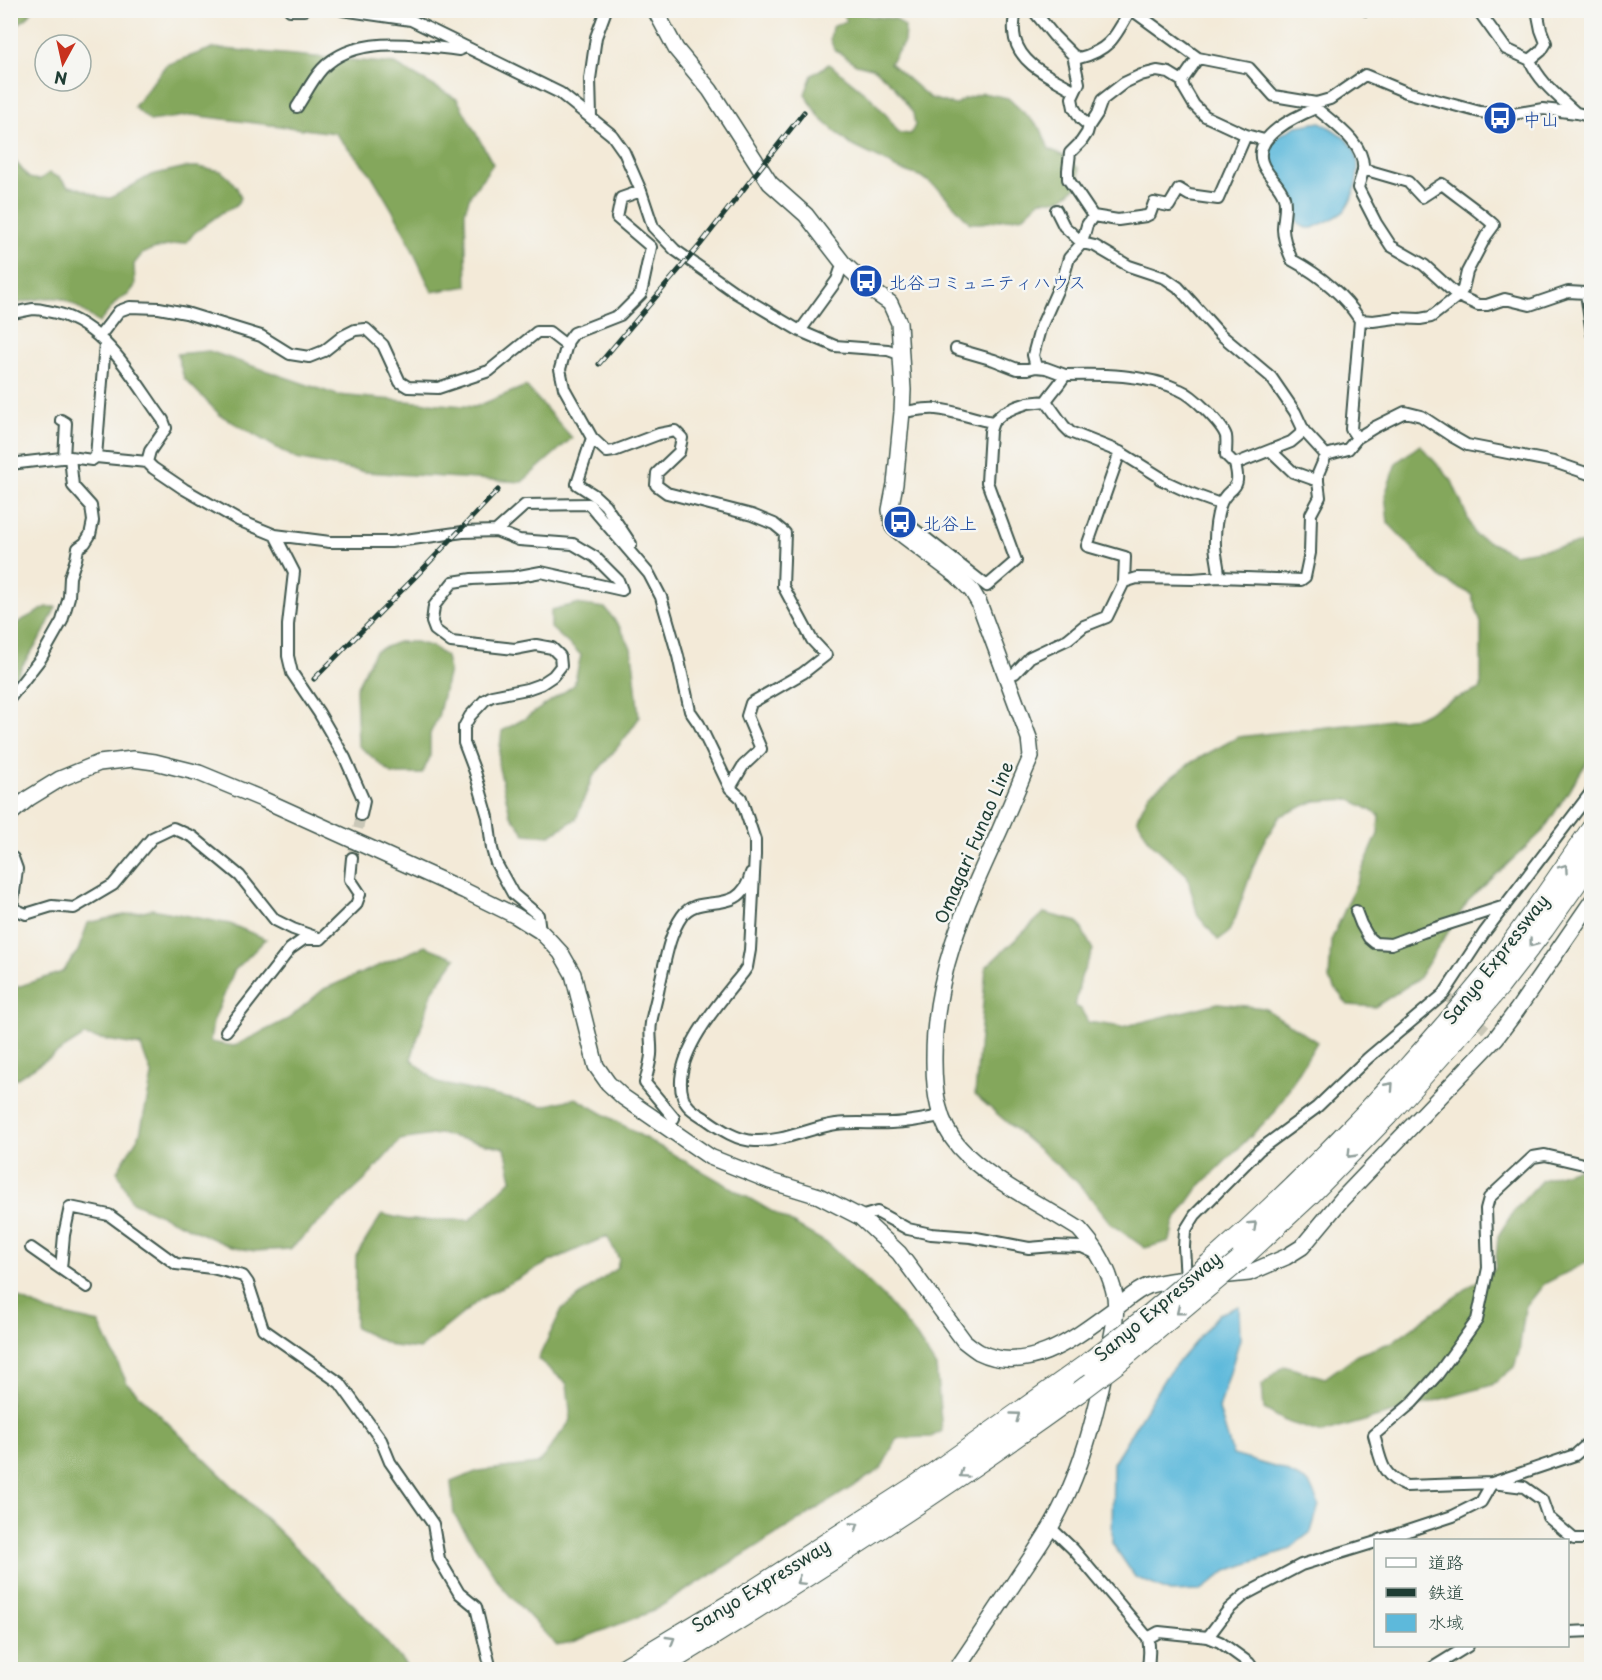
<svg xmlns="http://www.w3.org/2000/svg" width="1602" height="1680" viewBox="0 0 1602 1680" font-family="'Playpen Sans','Klee One',sans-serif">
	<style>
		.forest { fill: #84a75c; stroke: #527248; stroke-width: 1.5 }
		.water { fill: #5db9db; stroke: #3e7b88; stroke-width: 1.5 }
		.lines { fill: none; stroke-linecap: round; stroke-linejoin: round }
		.street-tunnel { stroke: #c9c7b7; stroke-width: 10; stroke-dasharray: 10 5; stroke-linecap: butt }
		.street-casing { stroke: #3f574d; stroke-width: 14 }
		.secondary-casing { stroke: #3f574d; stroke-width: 18 }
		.highway-casing { stroke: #3f574d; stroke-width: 22 }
		.street { stroke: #fff; stroke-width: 10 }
		.secondary { stroke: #fff; stroke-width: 15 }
		.highway { stroke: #fff; stroke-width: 20 }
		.rail-casing { stroke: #1f3d34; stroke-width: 5 }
		.rail { stroke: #f6f6f2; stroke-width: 3; stroke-dasharray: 9; stroke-linecap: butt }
		.highway-bridge-casing { stroke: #3f574d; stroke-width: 22; stroke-linecap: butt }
		.highway-bridge { stroke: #fff; stroke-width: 20 }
		.oneway { stroke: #8f9e9a }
		.labels { text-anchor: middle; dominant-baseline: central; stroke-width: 5; stroke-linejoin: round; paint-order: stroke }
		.transit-label { font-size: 18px; fill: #164399; stroke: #f6f6f2; text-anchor: start }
		.street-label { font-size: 18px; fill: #1f3d34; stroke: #f6f6f2 }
	</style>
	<rect width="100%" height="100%" fill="#f6f6f2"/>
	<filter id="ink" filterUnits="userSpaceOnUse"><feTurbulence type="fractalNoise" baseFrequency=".0167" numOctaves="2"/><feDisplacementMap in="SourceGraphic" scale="12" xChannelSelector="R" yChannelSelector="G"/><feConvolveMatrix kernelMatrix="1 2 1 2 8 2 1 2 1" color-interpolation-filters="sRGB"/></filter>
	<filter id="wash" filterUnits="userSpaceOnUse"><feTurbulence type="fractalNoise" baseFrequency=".008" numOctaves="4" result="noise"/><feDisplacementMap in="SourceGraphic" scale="24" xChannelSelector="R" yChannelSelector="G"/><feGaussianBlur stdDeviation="1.35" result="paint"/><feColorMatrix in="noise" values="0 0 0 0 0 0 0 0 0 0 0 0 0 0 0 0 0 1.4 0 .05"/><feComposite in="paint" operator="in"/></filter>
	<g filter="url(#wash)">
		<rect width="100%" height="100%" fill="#f3ead8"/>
		<path class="forest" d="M11,10H32V11L27,18L11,29Z
			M842,11H859L870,16L896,19L905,27L904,42L890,63L930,98L955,105L964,99L983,93L1008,98L1041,129L1049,149L1066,157L1079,169V184C1063,199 1063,201 1041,200L1024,216L982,223H970L940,190L922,177L895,168L891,164L851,145L820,118L805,94L812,75L829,64L870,97L888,117L899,133L911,134L915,125L913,113L894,86L875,69L856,64L834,49L830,39L832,27L847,21Z
			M213,48L395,64L457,99L493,164L470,196L465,211L467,286L432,292L400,223L371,174L335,133L192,115L150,121L134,107L166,65Z
			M10,152L15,161L29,178L39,180L49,173L60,178L68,186L79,188L100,197L111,198L151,175L186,167H198L221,171L230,179L237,188L241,198L235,207L223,212L194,233L187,242L153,249L142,254L134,264L135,286L128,295L117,301L99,323C88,315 72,301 58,298C43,296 25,302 11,305Z
			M209,351L337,395L475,407L526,386L572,438L522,482L365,472L296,459L220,415L184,378L177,354Z
			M1420,445L1452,481L1475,535L1513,554L1591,542V756L1543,831L1468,901L1418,979L1375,1007L1348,1005L1329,980L1331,941L1378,834L1379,815L1350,799L1316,801L1280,816L1263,843L1252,870L1235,919L1228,933L1218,940L1198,916L1187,875L1150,842L1137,818L1149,794L1192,762L1238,737L1418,717L1452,700L1481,689V623L1471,594L1442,579L1388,523L1385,495L1396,463Z
			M576,604L605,608L619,626L631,648L634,667L639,718L625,738L592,778L576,819L549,836L525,834L510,814L498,764L502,731L524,719L574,685L581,655L551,628V610Z
			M47,607H56L43,634L24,663L11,686V631L20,621Z
			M398,642H416L433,647L446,657L449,670L438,717L430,734V757L422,774H392L358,745L356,688L375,651Z
			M152,909L230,924L266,939L234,971L213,1022L210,1042L234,1046L288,1019L324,989L425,946L456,958L433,990L411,1059L438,1083L543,1106L576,1098L830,1245L883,1296L917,1337L936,1367L942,1431L931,1437L897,1438L881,1469L653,1611L573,1642L556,1645L503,1588L454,1515L451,1482L478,1471L538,1464L571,1420L567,1384L538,1359L562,1309L617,1268L619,1259L607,1236L549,1262L482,1298L419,1349L393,1346L355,1328L356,1256L382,1214L408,1220H470L512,1179L505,1148L439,1134L400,1140L364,1181L290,1249L255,1251L231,1247L132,1202L117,1171L140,1134L152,1076L141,1046L84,1036L16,1079L11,1080V989L62,972L78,951L88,923Z
			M1044,913L1078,922L1093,950L1081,977L1075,1006L1081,1009L1088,1022L1122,1027L1218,1003L1264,1008L1317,1042L1275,1112L1198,1188L1174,1222L1170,1241L1145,1248L1111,1224L1091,1198L1077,1182L975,1095L986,967Z
			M1577,1169L1591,1172V1260L1544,1284L1525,1308L1519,1352L1514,1367L1492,1385L1322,1433L1287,1422L1264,1409L1262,1385L1284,1366L1325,1378L1357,1355L1392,1342L1495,1268L1498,1236L1513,1212L1542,1180Z
			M10,1294L47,1311L99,1323L127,1383L358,1609L409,1669H11Z"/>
		<path class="water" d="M1320,122C1349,138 1364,149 1356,184C1354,193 1350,203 1345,210C1340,217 1320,224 1312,228H1306L1300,225L1288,207L1276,177L1266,158L1268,148L1280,135L1297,126Z
			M1239,1306L1240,1339L1219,1409L1233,1455L1281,1469L1309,1483L1319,1505L1311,1532L1287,1550L1227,1571L1200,1591L1170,1592L1135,1577L1112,1543L1113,1463L1166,1376L1219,1314Z"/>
	</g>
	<g filter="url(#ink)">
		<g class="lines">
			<path class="street-tunnel" d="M352,858L361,815
				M1444,994L1496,1038"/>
			<g class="street-casing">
				<path id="street" d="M290,10H304
					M342,10L411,20L560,93L612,135L624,152L641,191L653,227L675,250L736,293L800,331L835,346L888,350L902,355
					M1017,10C1013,20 1013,29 1015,39C1022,67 1053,77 1075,91
					M1033,10L1054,36L1073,55L1079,83L1072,98L1074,108L1081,119L1089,126
					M1132,10L1198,58L1249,68L1274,96L1316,103L1330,99L1365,75L1406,92L1480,112L1507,115L1543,109L1577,113L1592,117
					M1366,10H1368
					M1478,10L1506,49L1530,60C1539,82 1559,97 1576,113
					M1073,55L1079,58C1110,50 1115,37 1130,10
					M1530,60L1541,51L1546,43L1541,30L1537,10
					M1182,81L1198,58
					M1316,103V108C1333,123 1366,144 1363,170C1362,176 1359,183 1358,188L1376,223L1391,246L1424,265L1458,296L1478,305H1487L1505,299L1530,305L1568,292L1586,293L1592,334
					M297,107C305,95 312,80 322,69C354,34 418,45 459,50L466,47
					M1316,108C1297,116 1253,135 1262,162C1266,175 1280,184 1284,197C1287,207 1283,219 1283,229C1283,239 1288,251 1292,260C1318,274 1344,295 1360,320L1351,429L1357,438
					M591,117L590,79L596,37L606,10
					M1246,135L1218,199L1189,195L1179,189L1169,206L1154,203L1150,214L1146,216L1118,220L1093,216L1068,179V170L1070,153L1081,142L1087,133L1089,126L1097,114L1102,100L1124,83L1141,75L1157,71L1169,73L1182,81L1184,88L1194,105L1205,116L1246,135L1264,140
					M641,191L621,198L617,218L651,247L641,294L620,315L574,333L568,341L560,369L564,388L592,438L607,452L614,451L659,434L675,431L682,438L679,452L657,473L656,485L667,493L752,515L774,524L785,533L783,586L812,640L826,655L803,673L751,703L747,716L761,749L743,766L730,788
					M1056,210L1064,226L1082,243L1095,246L1129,266L1165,278L1178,287L1220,334L1271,377L1295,412L1304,431L1326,455
					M10,314C18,312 26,310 33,309C38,309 43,310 47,311C104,320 132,378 163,420L166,428L150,451L147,462
					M1360,320L1373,321L1396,318L1420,319L1431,317L1458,296L1463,289L1467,272L1486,236L1494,225C1478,210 1459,198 1442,184L1422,197L1408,182L1363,169
					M800,331L837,280L843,263
					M99,337L119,311L130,307L159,308L186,313L261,336L290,354L309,357L324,351L343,336L355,330L366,329L383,345L400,382L408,387L438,388L489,371L537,332H549L567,346
					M956,349L994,360L1017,369H1028L1036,367
					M1065,375C1101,374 1146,374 1180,390C1190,394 1199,403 1206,410C1213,417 1223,427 1226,436C1227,441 1226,449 1226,455L1235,464
					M1046,401L1064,426L1070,432L1120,452L1160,477V479L1195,495L1220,504
					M902,412C913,411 926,408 936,409C956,411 974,419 993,422
					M61,420L66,423L64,458
					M592,438L577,484L594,495L605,505L631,544
					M1271,451L1293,472L1318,481
					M1120,452L1087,546L1125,557L1124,582
					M96,457L105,343
					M10,464L70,457L92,460L96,457L147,462L153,468L184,489L238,520L275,535L330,542H391L463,532L496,531L519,540L573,544L595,557L618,580L622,590L541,572L514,577L472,579L453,582L434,606L432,622L435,630L451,642L515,649L536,645L552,648L560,656L561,666L553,676L541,684L527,689L492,696L485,700L470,716L464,727V743L475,772L488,817L492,849L496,863L513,894L538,915L540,931
					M890,510L987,586L1016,561L987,482L990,431L993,422L1003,413L1016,407L1028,403L1046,401C1052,392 1060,384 1065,375L1046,368L1036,367L1033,355L1040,329L1064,275L1069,258L1082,243L1087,225L1093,216
					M496,531L525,505L589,504L649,574L661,597L678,656L690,711L699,724L730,788L741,798L755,840V855L750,950L747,967L743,973C720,1002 670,1057 683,1097C686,1108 697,1113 706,1119C720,1129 738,1141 755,1141C783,1142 809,1128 836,1124C854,1122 873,1124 891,1123C907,1123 924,1119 941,1116
					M275,535L294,572L288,625V656L292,673L319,713L345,758L364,801L361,815
					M1219,577C1219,565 1214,551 1215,539C1215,529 1217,516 1220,506C1227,484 1243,495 1235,464L1291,442L1304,431
					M1006,677L1015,673L1030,657L1068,639L1084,626L1107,617L1124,582L1137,578L1193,579L1219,577L1301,580L1305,577L1310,553L1311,514L1320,497L1318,481V474L1326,455L1348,449L1357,438L1375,427L1405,412L1421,416L1453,437L1467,445L1554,462L1592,475
					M10,698L41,658L62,621L69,597L70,577L76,559L78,548L85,543L90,535L93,521L91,506L73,486L70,457
					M13,858L17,869L12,908L26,914L52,906L74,908L113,885L152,838L173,828L193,837L240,876L275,920L293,929L321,939
					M1356,911L1361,924L1369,938L1375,943L1391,944L1423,932L1505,906
					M226,1031L290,949L304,939H321L356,905L360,894L350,879L352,858
					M668,1128L674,1118L645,1083C647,1074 650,1064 651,1055C652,1045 649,1034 651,1023C653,1011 657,999 659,987C665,964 668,936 682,916C699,891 740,919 751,873
					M1592,1166L1545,1155L1533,1157L1489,1198L1486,1209L1488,1268L1477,1320L1438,1374L1412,1403L1374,1435C1381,1459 1380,1475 1406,1486L1492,1483L1524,1487L1542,1500L1548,1517L1574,1539H1592
					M860,1217L877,1212L908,1229L931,1234L971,1237L1029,1248L1053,1246L1082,1247L1099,1255
					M31,1248L61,1269
					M1186,1279L1184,1247L1185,1231L1195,1215L1259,1150L1316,1108L1368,1058L1444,994L1484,933L1592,791
					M87,1287L61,1269L64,1235L70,1207L109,1215L176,1264L212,1268L243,1276L248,1283L263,1329L340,1383L381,1440L390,1462L433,1524L439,1559L459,1593L476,1607L491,1670
					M1051,1528L1073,1549L1148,1638C1150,1649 1150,1658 1147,1670
					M1380,1540L1453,1516L1481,1502L1492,1483L1575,1455L1592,1440
					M1568,1632L1592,1631
					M1208,1637L1229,1609L1246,1594L1301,1565L1376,1542
					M1148,1638L1159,1632L1208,1637L1220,1642L1249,1663L1254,1670
					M1429,1670L1468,1646"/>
			</g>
			<g class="secondary-casing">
				<path id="secondary" d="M655,10L676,49L710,90L770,183L806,215L843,263L874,292L890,303L899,323L903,390L902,412L895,484L890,510L893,527L904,536L956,575L972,591L979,603L1029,738L1031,757C1020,782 1010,807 999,832C964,908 933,976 934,1062C934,1092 938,1123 959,1147C987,1179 1042,1205 1079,1229C1094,1245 1107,1266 1113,1288C1120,1309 1112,1334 1108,1355C1096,1414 1081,1476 1050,1528C1041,1544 1030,1559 1020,1574C999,1606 978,1638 956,1670
					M10,814L29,798L60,779L99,763L133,759L155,762L199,773L262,799L465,891L516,916L540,931L549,940L561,953L573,974L596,1066L608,1083L623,1097L710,1157L770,1181L819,1196L860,1217L899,1253L964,1341C969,1345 974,1349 979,1352C1028,1376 1076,1337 1113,1310C1125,1302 1135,1291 1148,1286C1162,1281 1179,1280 1194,1278
					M1220,1276L1249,1273L1286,1257L1302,1247L1342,1199L1496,1038L1517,1010L1592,901"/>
			</g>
			<g class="highway-casing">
				<path id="highway" d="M1240,1260L1308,1197L1388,1115L1454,1041L1500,986L1544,929L1592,861
					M1209,1264C1309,1176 1402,1079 1486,976C1524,929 1557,878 1592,828
					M621,1670L749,1593L917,1485L1087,1364
					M656,1670C801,1582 942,1491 1079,1392"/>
			</g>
			<use href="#street" class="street"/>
			<use href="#secondary" class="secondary"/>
			<use href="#highway" class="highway"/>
			<g class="rail-casing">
				<path id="rail" d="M599,364L700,245L804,112
					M314,679L422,570L498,490"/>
			</g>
			<use href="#rail" class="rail"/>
			<g class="highway-bridge-casing">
				<path id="highway-bridge" d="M1087,1364L1149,1315L1209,1264
					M1079,1392L1116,1364L1240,1260"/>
			</g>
			<use href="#highway-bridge" class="highway-bridge"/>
		</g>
		<defs><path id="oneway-chevron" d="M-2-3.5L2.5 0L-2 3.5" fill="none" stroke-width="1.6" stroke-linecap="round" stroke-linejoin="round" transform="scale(1.5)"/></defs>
		<g class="oneway">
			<use href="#oneway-chevron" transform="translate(1564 868) rotate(-55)"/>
			<use href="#oneway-chevron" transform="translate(1533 943) rotate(127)"/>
			<use href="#oneway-chevron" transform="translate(1390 1086) rotate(-48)"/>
			<use href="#oneway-chevron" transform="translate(1351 1154) rotate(134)"/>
			<use href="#oneway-chevron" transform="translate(1253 1225) rotate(-43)"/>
			<use href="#oneway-chevron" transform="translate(1180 1311) rotate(141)"/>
			<use href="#oneway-chevron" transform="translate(1016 1416) rotate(-36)"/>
			<use href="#oneway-chevron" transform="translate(963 1474) rotate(145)"/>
			<use href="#oneway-chevron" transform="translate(855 1526) rotate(-33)"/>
			<use href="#oneway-chevron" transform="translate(800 1581) rotate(148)"/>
			<use href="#oneway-chevron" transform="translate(671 1640) rotate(-31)"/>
		</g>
	</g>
	<defs>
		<g id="bus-disc" transform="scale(1.725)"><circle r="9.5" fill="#1a4fb4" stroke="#f6f6f2"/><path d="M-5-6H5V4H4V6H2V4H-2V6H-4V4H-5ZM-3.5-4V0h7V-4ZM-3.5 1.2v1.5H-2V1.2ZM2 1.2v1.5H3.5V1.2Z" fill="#fff"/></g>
	</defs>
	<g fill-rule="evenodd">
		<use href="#bus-disc" x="1500" y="118"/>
		<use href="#bus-disc" x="866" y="281"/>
		<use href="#bus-disc" x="900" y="522"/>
	</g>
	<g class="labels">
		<g class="transit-label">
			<text x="1523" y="118">中山</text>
			<text x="889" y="281">北谷コミュニティハウス</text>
			<text x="923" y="522">北谷上</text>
		</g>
		<g class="street-label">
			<text transform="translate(973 842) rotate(-67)">Omagari Funao Line</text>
			<text transform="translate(1495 959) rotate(-52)">Sanyo Expressway</text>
			<text transform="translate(1157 1306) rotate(-40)">Sanyo Expressway</text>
			<text transform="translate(760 1585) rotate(-32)">Sanyo Expressway</text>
		</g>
	</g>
	<rect width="1602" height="1680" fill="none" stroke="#f6f6f2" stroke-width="36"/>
	<rect x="1374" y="1539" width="195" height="108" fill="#f6f6f2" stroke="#a0aca6" stroke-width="1.5"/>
	<rect x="1386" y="1558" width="30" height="9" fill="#ffffff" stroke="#a0aca6" stroke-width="1.5"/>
	<text x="1428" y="1569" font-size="18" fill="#1f3d34">道路</text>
	<rect x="1386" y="1588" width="30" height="9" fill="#1f3d34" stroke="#a0aca6" stroke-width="1.5"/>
	<text x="1428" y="1599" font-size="18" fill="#1f3d34">鉄道</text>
	<rect x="1386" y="1614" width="30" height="18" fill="#5db9db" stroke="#a0aca6" stroke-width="1.5"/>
	<text x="1428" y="1629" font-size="18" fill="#1f3d34">水域</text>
	<g transform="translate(63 63) rotate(188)"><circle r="28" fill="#f6f6f2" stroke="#a0aca6" stroke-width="1.5"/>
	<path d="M0-4.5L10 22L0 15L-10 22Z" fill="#c8321e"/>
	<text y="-9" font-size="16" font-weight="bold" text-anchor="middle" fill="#1f3d34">N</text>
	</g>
</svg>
